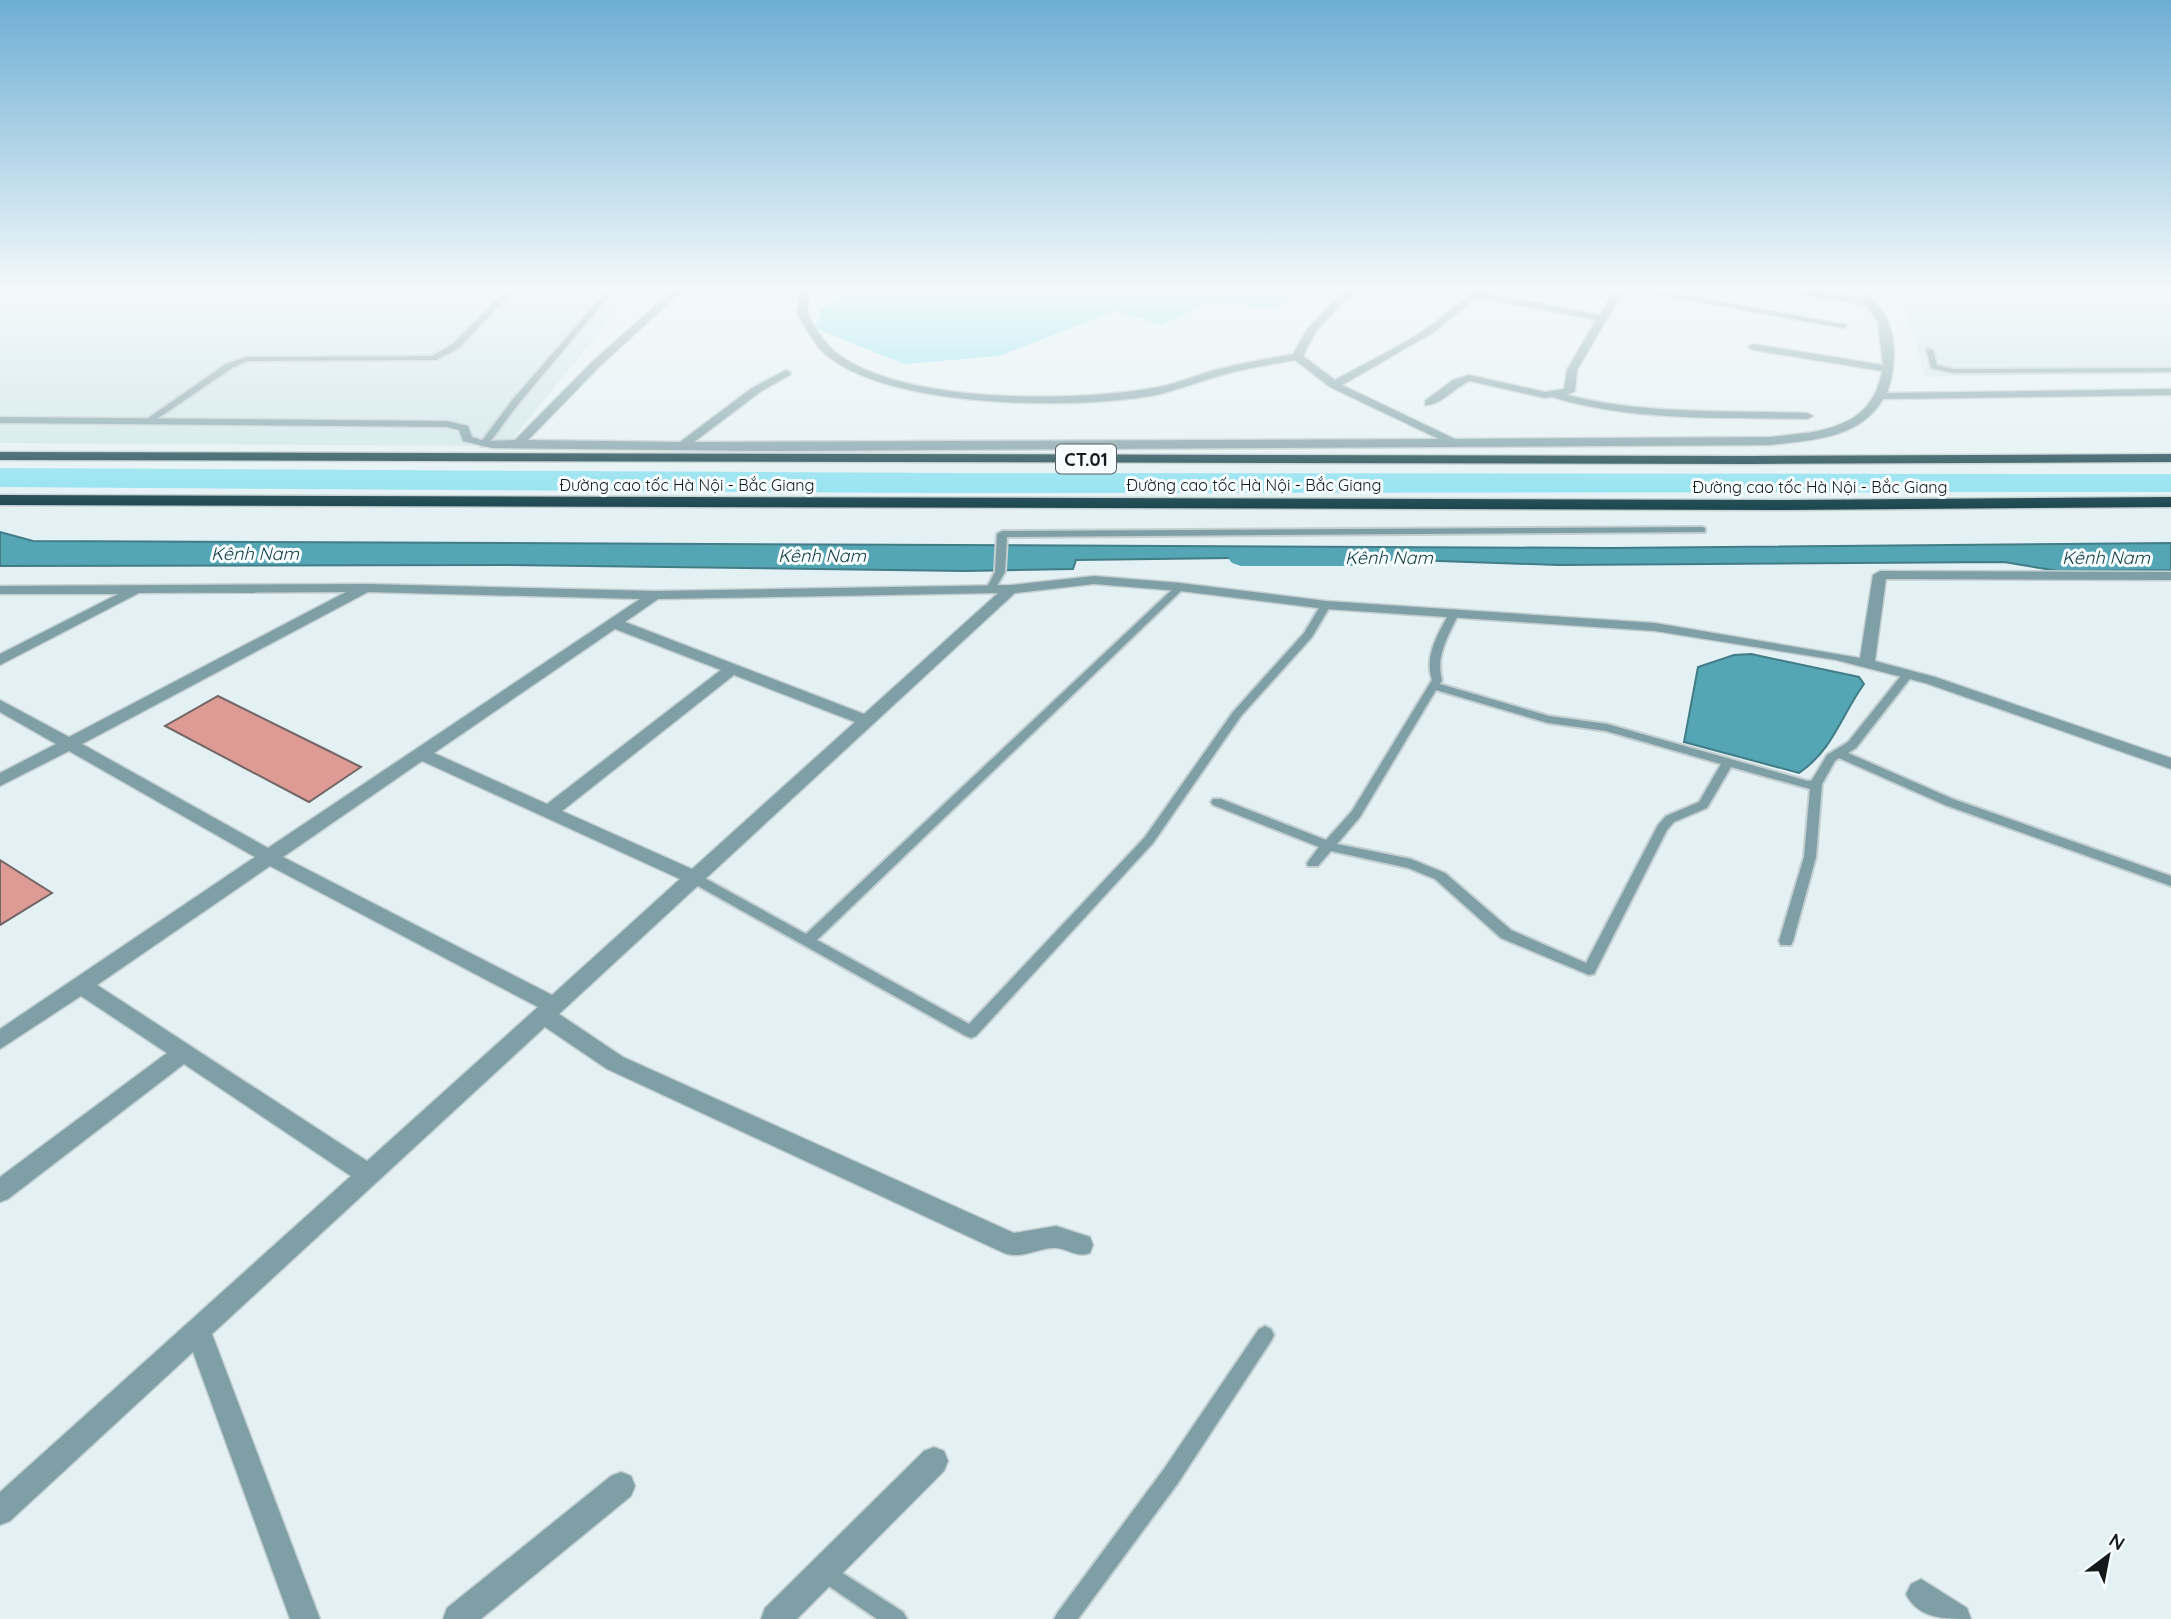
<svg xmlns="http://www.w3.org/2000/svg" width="2171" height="1619" viewBox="0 0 2171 1619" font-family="Quicksand,sans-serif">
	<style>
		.built { fill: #cfe6ea }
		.green { fill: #8fe1f0 }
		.water { fill: #54a6b5; stroke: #417c87; stroke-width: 2 }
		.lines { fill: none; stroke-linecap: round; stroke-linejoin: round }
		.canal { fill: #54a6b5; fill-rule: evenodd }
		.building { fill: #de9a94; stroke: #726766; stroke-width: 2 }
		.lane-casing { stroke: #c3cfd1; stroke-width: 4 }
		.street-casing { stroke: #c3cfd1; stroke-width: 3 }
		.highway-casing { stroke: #c3cfd1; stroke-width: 3 }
		.lane { fill: #7f9fa6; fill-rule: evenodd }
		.street { fill: #7f9fa6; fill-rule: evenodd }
		.highway { fill: #16424a; fill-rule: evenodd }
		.labels { text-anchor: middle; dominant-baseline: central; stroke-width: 6; stroke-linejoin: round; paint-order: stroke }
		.far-street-label { font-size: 16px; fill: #151a1b; stroke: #f5fdff }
		.shield { fill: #f5fdff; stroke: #585e5f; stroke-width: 2 }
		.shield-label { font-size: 18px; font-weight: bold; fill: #151a1b }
		.far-water-label { font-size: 18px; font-style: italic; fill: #11383f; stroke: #f5fdff }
	</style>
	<rect width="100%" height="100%" fill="#e4f1f4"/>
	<path class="built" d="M0,290H633L507,446L0,443Z
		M1901,290H2171V372L1925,377Z"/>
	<path class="green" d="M847,290H1297L1276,310L1213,301L1162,325L1115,311L999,356L904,364L815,328L822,308L835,302Z
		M0,468L962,473L2171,474V492L933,493L0,487Z"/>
	<path class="water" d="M0,532L33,541L1610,548L2171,543V570L2058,571L2004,562L1558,565L1322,557L1076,560L1073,569L965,571L508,565L0,566Z
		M1751,654L1859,677L1864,684C1841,716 1833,750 1799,773L1684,742L1698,667L1734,655Z"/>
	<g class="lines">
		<path class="canal" d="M1241,550H1380L1389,553L1393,558L1389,563L1380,566H1241L1232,563L1228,558L1232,553Z"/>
	</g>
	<path class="building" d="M218,696L331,752L361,767L309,802L165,726Z
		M0,860L52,893L0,925Z"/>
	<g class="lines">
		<g class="lane-casing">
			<path id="lane" d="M507,290H514L459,348L436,360L247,361L232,368L151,423L144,421L226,364L246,357L432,356L453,344Z
				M608,290H614L519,403L487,446H481V442L513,399Z
				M1926,348L1933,350L1937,365L1953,369L2171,368V372L1953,373L1931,368Z
				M1702,527L1705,528V532L1007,537L1005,572L994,591H988L986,589L995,572L997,534L1002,531Z
				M1180,584L1183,585V589L817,940L969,1024L1145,837L1233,712L1304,633L1322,603H1330L1331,605L1312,637L1241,716L1153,843L976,1036L971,1038L966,1036L689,881L688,878L689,875H699L806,934L1177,585Z
				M1454,610L1459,613C1449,635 1435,655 1442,680L1440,684L1549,716L1607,724L1808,781L1812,780L1827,755L1848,742L1904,672H1912L1913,674L1912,676L1856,748L1848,753L1953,799L2171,876V886L1945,805L1839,758L1835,761L1822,784L1816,857L1793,941L1791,945H1781L1779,941L1804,857L1810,789L1731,767L1707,808L1674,822L1667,830L1594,974L1589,975L1501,938L1435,879L1408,868L1331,851L1318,866H1308L1307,863L1319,847L1213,805L1211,802L1213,799H1221L1326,840L1352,811L1432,680C1424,655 1438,635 1449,613ZM1436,690L1548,723L1606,731L1721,764L1699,802L1666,816L1658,825L1586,963L1511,930L1445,873L1411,859L1337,844L1360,817Z
				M1265,1326L1271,1329L1274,1335L1271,1341L1178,1483L1078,1619H1054L1058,1612L1164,1469L1259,1329Z
				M824,1561L903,1612L907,1619H877L817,1578L814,1571L817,1564Z"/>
		</g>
		<g class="street-casing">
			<path id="street" d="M673,290H683L601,365L528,440L680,442L752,388L786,370L791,373L790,375L760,392L694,442L1439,439L1330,387L1295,360C1270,365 1246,368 1222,375C1200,381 1178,390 1156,395C1077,410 886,409 824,353C813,343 806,327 797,314L800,290H810L807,314C815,326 821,339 832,349C894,405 1074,402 1153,388C1174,385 1194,376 1215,370C1241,363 1267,359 1293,354L1308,328L1345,290H1355L1316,331L1303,356L1335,380C1382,354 1435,331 1472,290L1600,315L1614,290H1624L1577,370L1575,391L1567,395C1644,415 1728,410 1807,413L1813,416L1807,419C1722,417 1634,422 1552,397L1545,398L1470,381C1454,387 1441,406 1425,405V401L1453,380L1469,375L1545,392L1564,389L1567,370L1596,320L1476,297L1434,332L1342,385L1455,439L1770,437C1819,432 1872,430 1882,371L1753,350L1748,347L1753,344L1883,365L1878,321L1866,305L1794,293L1789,290H1810L1862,298L1858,290H1868C1872,301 1881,307 1886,317C1898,340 1895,370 1887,393L2171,389V395L1883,399C1860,439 1811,440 1770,445L775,451L492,448L463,441L459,430L447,427L0,423V417L447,421L468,426L472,437L485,441L515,440L593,361Z
				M1635,290H1655L1848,325L1843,328Z
				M1880,571L2171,572V580L1886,579L1875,661L1935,677L2171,758V769L1925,683L1836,660L1655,631L1326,609L1180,591L1094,584L1015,593L559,1014L623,1057L1014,1233L1056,1226L1090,1237L1093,1245L1090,1253C1076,1258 1069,1249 1056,1248C1038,1247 1022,1260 1004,1253L607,1069L545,1027L212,1334L320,1619H290L193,1352L10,1521L0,1525V1492L351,1176L184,1064L8,1199L0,1202V1177L167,1053L81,996L0,1049V1029L255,857L69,751L0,786V773L56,744L0,712V700L69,737L346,592L139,593L0,665V654L118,594H0V586L367,584L655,591L1011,585L1094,576L1180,583L1326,601L1655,623L1860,658L1873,575ZM368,592L640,599L268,848L82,744ZM998,593L864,714L625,622L658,599ZM615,629L721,670L547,804L434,753ZM734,675L855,722L692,869L562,811ZM422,761L680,879L552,995L283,857ZM270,866L538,1007L367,1161L97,985Z
				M934,1447L944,1451L948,1461L944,1471L797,1619H761L765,1608L924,1451Z
				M621,1472L631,1476L635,1486L631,1496L481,1619H443L447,1608L611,1476Z
				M1921,1579L1967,1608L1971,1619C1945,1619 1918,1619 1906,1594L1911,1584Z"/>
		</g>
		<g class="highway-casing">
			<path id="highway" d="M0,452L1751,456L2171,454V462L1751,464L0,460Z
				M0,495L1785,500L2171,497V507L1785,510L0,505Z"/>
		</g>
		<use href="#lane" class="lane"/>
		<use href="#street" class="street"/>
		<use href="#highway" class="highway"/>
	</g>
	<linearGradient id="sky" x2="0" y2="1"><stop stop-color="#6daed4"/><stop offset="0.56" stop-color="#f3f9fa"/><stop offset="1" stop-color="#f3f9fa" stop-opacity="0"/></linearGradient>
	<rect width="2171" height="516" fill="url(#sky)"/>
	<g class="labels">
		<g class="far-street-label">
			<text x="687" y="485">Đường cao tốc Hà Nội - Bắc Giang</text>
			<text x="1254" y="485">Đường cao tốc Hà Nội - Bắc Giang</text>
			<text x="1820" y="487">Đường cao tốc Hà Nội - Bắc Giang</text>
		</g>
		<rect class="shield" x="1056" y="444.5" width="60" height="29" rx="5"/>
		<g class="shield-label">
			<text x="1086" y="459">CT.01</text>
		</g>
		<g class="far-water-label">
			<text x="255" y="553">Kênh Nam</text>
			<text x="822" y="555">Kênh Nam</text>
			<text x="1389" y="557">Kênh Nam</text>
			<text x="2106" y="557">Kênh Nam</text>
		</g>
	</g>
	<g transform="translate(2108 1556) rotate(32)" stroke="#f5fdff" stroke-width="5" paint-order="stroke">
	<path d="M0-5L12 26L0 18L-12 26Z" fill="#151a1b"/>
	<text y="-10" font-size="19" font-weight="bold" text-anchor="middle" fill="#151a1b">N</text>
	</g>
</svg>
